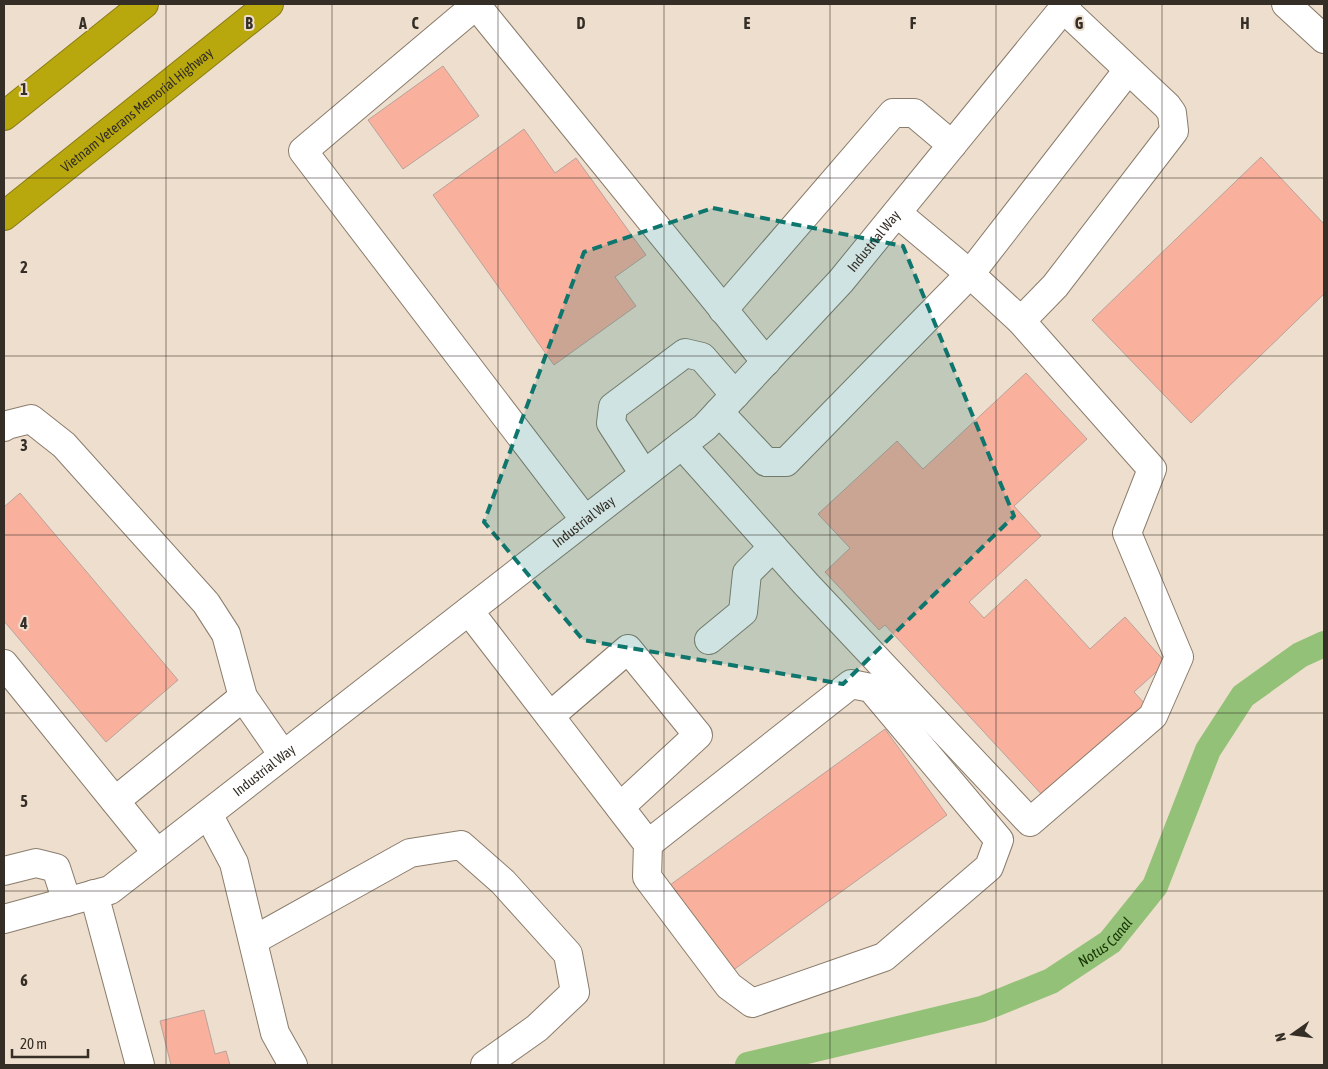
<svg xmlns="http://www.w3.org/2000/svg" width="1328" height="1069" viewBox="0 0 1328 1069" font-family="'Asap Condensed',sans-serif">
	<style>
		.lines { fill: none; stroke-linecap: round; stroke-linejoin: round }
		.canal { stroke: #93c178; stroke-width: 26 }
		.building { fill: #f9b19d; stroke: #b9a29b }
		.minor-casing { stroke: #8a7c6c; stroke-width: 30 }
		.highway-casing { stroke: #8a7d16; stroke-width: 30 }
		.minor { stroke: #fff; stroke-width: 28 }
		.highway { stroke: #b9a80d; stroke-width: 28 }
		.marked { fill: #0f766e; fill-opacity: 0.2; stroke: #0f766e; stroke-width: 4; stroke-dasharray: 10 6; stroke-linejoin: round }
		.grid { fill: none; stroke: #342e27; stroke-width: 1; stroke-opacity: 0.55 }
		.labels { text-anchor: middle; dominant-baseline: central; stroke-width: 4; stroke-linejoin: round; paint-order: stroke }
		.street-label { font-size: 14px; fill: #342e27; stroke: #eedecd }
		.water-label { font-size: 15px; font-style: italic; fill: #163300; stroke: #eedecd }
		.grid-label { font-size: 16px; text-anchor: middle; font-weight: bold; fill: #342e27; stroke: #eedecd; stroke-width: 4; stroke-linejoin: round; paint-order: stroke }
	</style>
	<rect width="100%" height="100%" fill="#eedecd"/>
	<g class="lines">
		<path class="canal" id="s1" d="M748,1065L982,1009L1051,981L1110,942L1155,886L1208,750L1243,696L1300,655L1324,644"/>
	</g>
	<path class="building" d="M443,66L479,116L403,169L368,120Z
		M524,129L555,173L576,158L646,255L615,277L636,306L554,365L433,195Z
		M1261,157L1324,224V294L1191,423L1092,320Z
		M1026,373L1087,439L1014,506L1041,536L969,602L984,618L1026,579L1090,649L1125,617L1166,663L1134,692L1145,704L1044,797L885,625L879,630L825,572L850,548L818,514L897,441L923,469Z
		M20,493L178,680L106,742L4,621V507Z
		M885,729L947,815L732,971L670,885Z
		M204,1010L215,1054L226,1051L230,1065H171L160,1021Z"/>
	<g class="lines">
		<g class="minor-casing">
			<g id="minor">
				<path d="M1286,4L1324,39"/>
				<path d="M723,310L893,113H914L952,145"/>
				<path d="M1021,321L1055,286L1174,131L1172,113L1167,106L1063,8"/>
				<path d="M719,412L766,462H786L970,274L1128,70"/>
				<path d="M4,427L7,425L31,419L64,445L206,603L226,634L243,697L283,755"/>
				<path d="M682,445L806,584L1030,822L1153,716L1179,657L1127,533L1152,469L1021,321L970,274L897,213"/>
				<path d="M644,474L611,423L613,407L685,353L702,357L735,395"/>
				<path d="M585,520L303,151L476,5L766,362"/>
				<path d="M469,611L648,844L851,684L871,688L999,840L989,867L884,957L752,1003L729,986L647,877L648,844"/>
				<path d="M709,640L743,612L747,573L773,547"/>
				<path d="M4,664L157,853"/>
				<path d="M550,716L628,649L698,735L620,807"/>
				<path d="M115,801L243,697"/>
				<path d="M208,814L234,863L275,1033L293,1065"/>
				<path d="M4,871L36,863L56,868L67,902"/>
				<path d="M94,894L140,1065"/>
				<path id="s2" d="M4,919L110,890L705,427L841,281L1067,4"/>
				<path d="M254,940L410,853L461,845L503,882L568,954L575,992L537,1028L485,1065"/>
			</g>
		</g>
		<g class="highway-casing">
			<g id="highway">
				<path d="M4,116L144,4"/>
				<path id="s3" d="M4,216L269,4"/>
			</g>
		</g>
		<use href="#minor" class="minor"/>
		<use href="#highway" class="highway"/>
	</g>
	<path class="marked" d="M713,208L903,246L1014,516L843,684L583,640L484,522L584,252Z"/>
	<path class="grid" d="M166,4V1065M332,4V1065M498,4V1065M664,4V1065M830,4V1065M996,4V1065M1162,4V1065M4,178H1324M4,356H1324M4,535H1324M4,713H1324M4,891H1324"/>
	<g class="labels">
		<g class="street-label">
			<text stroke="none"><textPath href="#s3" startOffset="170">Vietnam Veterans Memorial Highway</textPath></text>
			<text stroke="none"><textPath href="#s2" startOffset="1115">Industrial Way</textPath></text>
			<text stroke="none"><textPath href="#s2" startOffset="710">Industrial Way</textPath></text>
			<text stroke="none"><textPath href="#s2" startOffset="305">Industrial Way</textPath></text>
		</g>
		<g class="water-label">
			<text stroke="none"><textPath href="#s1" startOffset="382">Notus Canal</textPath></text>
		</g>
	</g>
	<g class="grid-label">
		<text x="83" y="29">A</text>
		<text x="249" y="29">B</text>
		<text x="415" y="29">C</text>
		<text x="581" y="29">D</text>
		<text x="747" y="29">E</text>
		<text x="913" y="29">F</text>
		<text x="1079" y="29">G</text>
		<text x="1245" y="29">H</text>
		<text x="24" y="95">1</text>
		<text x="24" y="273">2</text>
		<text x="24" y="451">3</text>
		<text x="24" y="629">4</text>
		<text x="24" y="807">5</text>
		<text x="24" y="986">6</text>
	</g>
	<rect width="1328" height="1069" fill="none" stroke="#342e27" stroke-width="10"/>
	<g transform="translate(1293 1034) rotate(256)" stroke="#eedecd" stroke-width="4" paint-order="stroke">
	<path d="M0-4L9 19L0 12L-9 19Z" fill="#342e27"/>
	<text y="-8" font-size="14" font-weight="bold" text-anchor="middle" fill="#342e27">N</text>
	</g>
	<path d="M12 1049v8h76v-8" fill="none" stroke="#342e27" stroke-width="2.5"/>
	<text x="20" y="1049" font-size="15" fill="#342e27" stroke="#eedecd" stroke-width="4" paint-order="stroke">20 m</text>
</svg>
